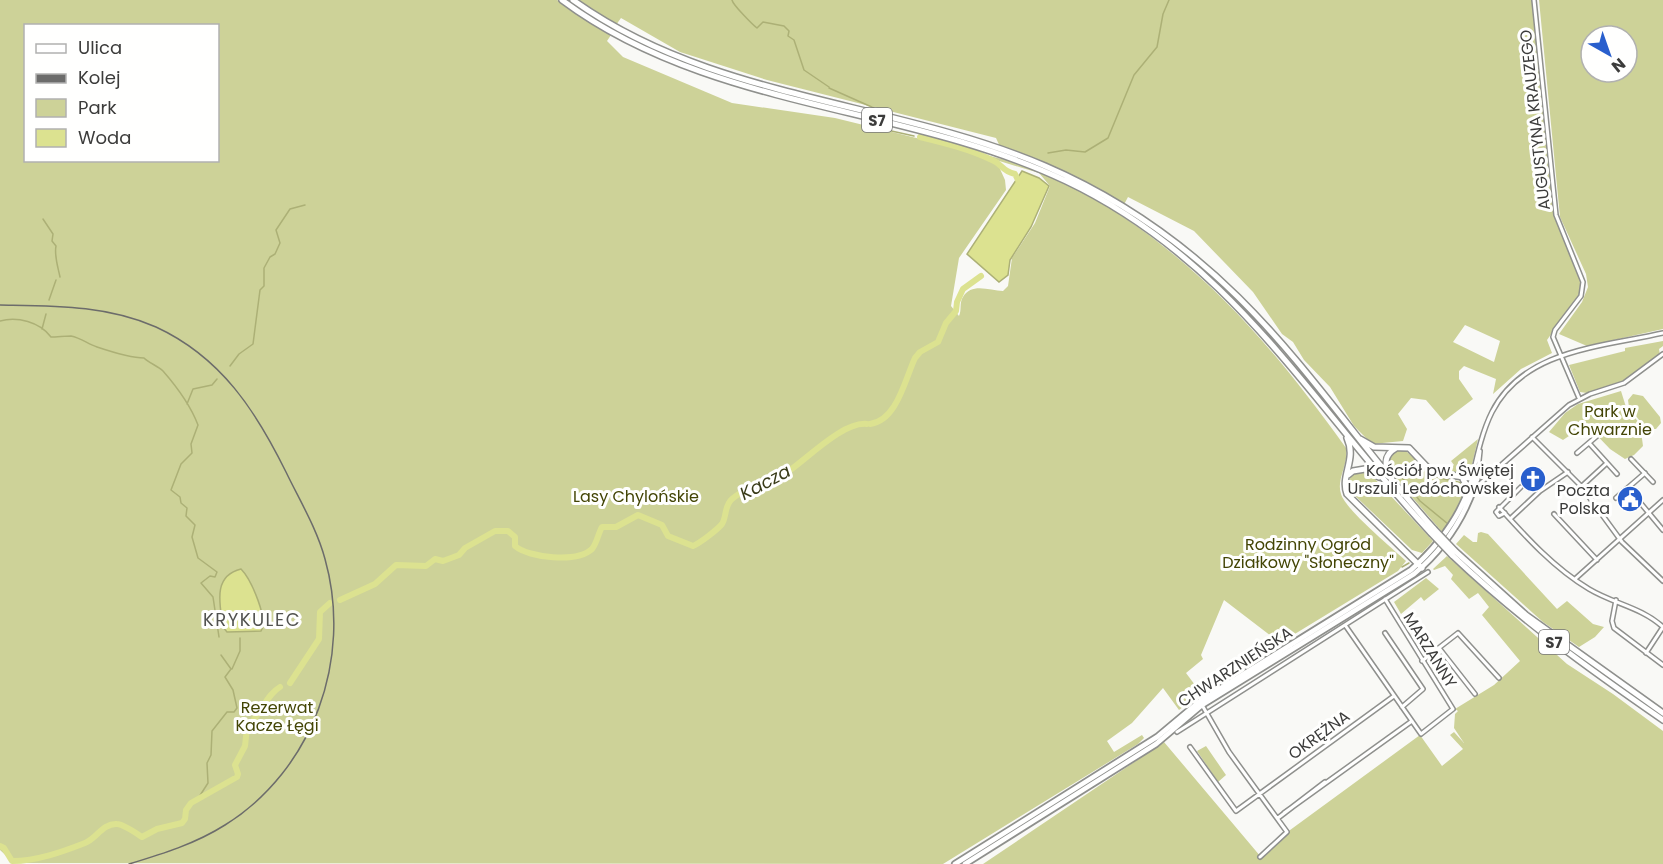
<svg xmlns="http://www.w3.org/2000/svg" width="1663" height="864" viewBox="0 0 1663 864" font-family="Poppins,sans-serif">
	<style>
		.green { fill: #cdd298; fill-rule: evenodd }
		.water { fill: #dce290; stroke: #acb076; stroke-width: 1.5 }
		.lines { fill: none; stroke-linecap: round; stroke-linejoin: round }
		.stream { stroke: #acb076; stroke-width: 1.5 }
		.river { stroke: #dce290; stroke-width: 6 }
		.minor-casing { stroke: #8f908d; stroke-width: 6 }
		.major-casing { stroke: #8f908d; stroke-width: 8 }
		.highway-casing { stroke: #8f908d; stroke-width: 8 }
		.minor { stroke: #fff; stroke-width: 3 }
		.major { stroke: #fff; stroke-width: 4.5 }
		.highway { stroke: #fff; stroke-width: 5 }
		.rail { stroke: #6c6c6b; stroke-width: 1.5 }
		.highway-bridge-casing { stroke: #8f908d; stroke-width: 8; stroke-linecap: butt }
		.highway-bridge { stroke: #fff; stroke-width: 5 }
		.labels { text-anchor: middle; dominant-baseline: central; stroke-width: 6; stroke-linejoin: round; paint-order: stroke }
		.shield { fill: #fffffe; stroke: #767676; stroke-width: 1.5 }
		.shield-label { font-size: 15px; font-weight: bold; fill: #3c3c3b }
		.street-label { font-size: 16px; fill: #3c3c3b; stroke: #fffffe }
		.park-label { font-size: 16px; fill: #434505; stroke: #fffffe }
		.poi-label { font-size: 16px; fill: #3c3c3b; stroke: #fffffe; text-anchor: end }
		.water-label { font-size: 18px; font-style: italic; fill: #393b18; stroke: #fffffe }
		.neighbourhood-label { font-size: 18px; letter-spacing: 1.5px; fill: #525350; stroke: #fffffe }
	</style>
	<rect width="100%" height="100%" fill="#f9f9f6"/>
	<path class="green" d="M0,0H557L611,35L607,41L623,57L732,103L835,118L1006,160L996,138L767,80L680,52L621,18L616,25L578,0H1532L1555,216L1581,278L1580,293L1547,340L1552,353L1521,369L1493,394L1496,379L1464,366L1459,371V379L1473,399L1444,421L1426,400L1411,398L1398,414L1407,429L1403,441L1372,444L1354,426L1330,387L1304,360L1293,342L1282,334L1253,292L1194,231L1128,197L1119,214C1216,279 1279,355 1346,448C1349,464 1336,479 1341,494C1346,510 1391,547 1406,561L1398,571L1280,643L1224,600L1201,655L1203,659L1186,673L1201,693L1179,710L1163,688L1132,723L1107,741L1114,752L1142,735L1144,738L1138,744L943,864L14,863L0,850ZM26,26H218V160H26ZM996,160L1039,173L1050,186L1035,223L1012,258L1008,286L1003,291C990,291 972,282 963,297C959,303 962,310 959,316L951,306L959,258L1006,190L1005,180ZM1465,325L1500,341L1494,362L1453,342Z
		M1539,0H1663V329L1587,346L1559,334L1582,302L1588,287L1586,274L1560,217ZM1591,36H1627V72H1591Z
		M1663,341V346L1659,349L1660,355L1629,379L1587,393L1580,392L1569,365L1625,351V348Z
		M1621,391L1626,407L1640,424L1643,446L1634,455L1625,459L1610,449L1588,426L1573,438L1569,436L1563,440L1549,432L1565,413L1578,404Z
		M1633,394L1643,396L1660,417L1661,423L1656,429H1646L1629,407L1628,400Z
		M1478,439L1470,473L1461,475L1447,471L1454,465L1451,461Z
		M1395,451H1406L1430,473L1461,482L1463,496L1443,533L1392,474L1387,464Z
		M1364,472L1375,479L1433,541L1422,553L1412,550L1351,492L1350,478L1355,473Z
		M1481,532L1488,534L1557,609L1567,601L1593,624L1604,627L1595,637L1579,647L1543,622L1456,544L1464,535L1473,542H1477L1478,533Z
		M1447,556L1567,664L1613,694L1663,731V864H983L1164,742L1261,857L1286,833L1420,735L1442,766L1463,749L1450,735L1454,732L1464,743L1454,728L1455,714L1458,711L1455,709L1494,685L1520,661L1482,615L1489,607L1478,593L1469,599L1451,579L1453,575L1445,566L1434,570L1433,569Z
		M1426,578L1439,589L1424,601L1421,597L1401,614L1394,602Z
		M1206,746L1226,775L1218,782L1197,751Z"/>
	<path class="water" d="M1022,171L1039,178L1049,186L1031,227L1010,260L1008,275L999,282L967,254Z
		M241,569C251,579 269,620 261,631L227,632L223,627C220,605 212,576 241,569Z"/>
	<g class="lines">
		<path class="stream" d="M732,0C733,5 753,25 757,28L763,22L784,26L789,31L788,36L794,40L804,70L829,87
			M829,88L874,108
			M879,124L887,130L914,136
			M1048,153L1066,150L1085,152L1108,138L1134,75L1157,47L1163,14L1169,0
			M43,219L53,234L52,241L56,246C54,256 58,267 60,277
			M49,300L56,280
			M0,321C17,316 40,322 51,337C57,337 65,336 71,336C81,338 88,344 97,347C109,351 132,358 144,358C149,363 158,366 163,371C177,387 190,404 198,425L191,444L192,453L181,464L171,490L180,497L181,503L187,508L186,516L195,525L192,537L198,558L217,572L215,577L210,576L201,583L213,597L219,637
			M42,329L46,314
			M230,366L239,354L253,344L260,290L264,286V268L270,257L275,254L280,243L276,230L290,209L305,205
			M187,404L193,389L212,385L217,379
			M1390,462L1420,501L1448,524
			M1427,475L1461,483L1464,489L1462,500
			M1444,529L1455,515
			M1421,556L1435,541
			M1402,567L1409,563
			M232,669L240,651V638
			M199,797L208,783L207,763L211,755L212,731L227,712H234L237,708L233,690L225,677L231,669L221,655"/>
		<path class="river" d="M920,137C945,143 969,149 992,160C1004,165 1000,170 1015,174L1019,182
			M870,424C897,421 905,379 915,358L920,352L938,342L946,323L956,311L957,302L963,289L981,276
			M340,600L375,584L396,565L426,566L435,559L443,561L459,555L465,548L495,531H508L515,537V546C529,558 577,563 592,549C597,543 598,534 602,527H616L638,515L662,525L668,536L693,546C700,543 717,530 722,524C727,516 724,506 732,499C747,486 771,482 786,473C806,460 843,421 867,424
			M290,683L319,639L320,612L330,603
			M0,846L4,848L12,861C37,861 62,852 85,843C96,839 103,823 117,824C123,824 136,833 142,837L157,829L182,823L185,819L186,810L191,803L237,777L238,774L235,765L245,746L247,727C261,715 266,695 280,687"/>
		<g class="minor-casing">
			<path id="minor" d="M1534,0L1556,215L1583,282L1581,296L1555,330L1553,337L1579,398
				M1532,437L1581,486L1622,542L1663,581
				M1589,443L1617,474
				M1577,453L1597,436
				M1631,459L1653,482
				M1505,462L1531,439
				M1472,478C1477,456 1482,432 1492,412C1524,349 1602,347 1663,333
				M1477,479L1480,451
				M1582,486L1607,463
				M1628,488L1663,530
				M1474,489L1569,405L1590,394L1624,383L1663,354
				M1616,498L1645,473
				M1499,507C1526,537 1554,568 1589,589C1614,604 1641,607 1663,627
				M1505,513L1499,516L1496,512L1521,487
				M1554,514L1597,560
				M1510,519L1540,491L1568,472
				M1575,579L1663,500
				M1616,600L1612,621L1614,628L1663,665
				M1345,625L1421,734L1453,709L1385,599
				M1385,633L1423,689L1402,707
				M1439,648L1475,694
				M1646,653L1663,627
				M1422,661L1458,633L1499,678
				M1202,705L1229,752L1287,832L1260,857
				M1177,732L1428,572
				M1190,747L1236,811L1394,696
				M1284,813L1412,721
				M1278,818L1325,782"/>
		</g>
		<g class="major-casing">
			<path id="major" d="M955,864L1157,737L1200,701L1411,570C1439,545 1461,516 1472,480
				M965,864L1156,744L1202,705L1414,574C1445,548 1465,518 1477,479"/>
		</g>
		<g class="highway-casing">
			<path id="highway" d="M562,0C709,110 904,104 1066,181C1234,261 1310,403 1431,533
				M573,0C712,100 891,100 1045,166C1117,197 1182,242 1238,297C1310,368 1366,454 1434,529
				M1347,438C1357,460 1340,475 1347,494L1422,568
				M1360,439L1374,447L1409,448L1427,467L1437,473L1477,479
				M1348,475L1353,471L1365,469L1379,477
				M1390,476C1384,464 1384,455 1396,448
				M1463,479L1469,490
				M1455,551L1526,615L1663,713
				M1452,555C1517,617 1589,669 1663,720"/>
		</g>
		<use href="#minor" class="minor"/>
		<use href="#major" class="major"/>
		<use href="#highway" class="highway"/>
		<path class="rail" d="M0,305C54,306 106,305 156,327C221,357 256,411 286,472C300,501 317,529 325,559C353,659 313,770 225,825C195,844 162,854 129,864"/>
		<g class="highway-bridge-casing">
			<path id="highway-bridge" d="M1434,529L1455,551
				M1431,533L1452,555"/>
		</g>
		<use href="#highway-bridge" class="highway-bridge"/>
	</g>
	<defs>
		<g id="church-disc" transform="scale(1.35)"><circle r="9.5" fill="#295fcd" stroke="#fffffe"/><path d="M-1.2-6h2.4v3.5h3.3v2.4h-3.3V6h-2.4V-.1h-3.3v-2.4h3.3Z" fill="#fff"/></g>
		<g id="civic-disc" transform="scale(1.35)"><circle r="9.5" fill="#295fcd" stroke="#fffffe"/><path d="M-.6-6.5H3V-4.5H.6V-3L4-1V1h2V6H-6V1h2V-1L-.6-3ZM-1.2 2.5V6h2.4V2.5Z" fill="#fff"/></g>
	</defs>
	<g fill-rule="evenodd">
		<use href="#church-disc" x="1533" y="479"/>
		<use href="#civic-disc" x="1630" y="499"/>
	</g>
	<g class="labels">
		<g class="shield">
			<rect x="862" y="108" width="30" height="24" rx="4.5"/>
			<rect x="1539" y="630" width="30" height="24" rx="4.5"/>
		</g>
		<g class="shield-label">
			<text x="877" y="120">S7</text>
			<text x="1554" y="642">S7</text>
		</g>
		<g class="street-label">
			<text transform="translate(1535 120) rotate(-96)">AUGUSTYNA KRAUZEGO</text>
			<text transform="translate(1430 650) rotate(58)">MARZANNY</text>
			<text transform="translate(1235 667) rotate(-33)">CHWARZNIEŃSKA</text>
			<text transform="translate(1319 735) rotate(-36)">OKRĘŻNA</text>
		</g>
		<g class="park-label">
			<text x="1610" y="411">Park w<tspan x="1610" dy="18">Chwarznie</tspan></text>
			<text x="636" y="496">Lasy Chylońskie</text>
			<text x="1308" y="544">Rodzinny Ogród<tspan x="1308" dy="18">Działkowy "Słoneczny"</tspan></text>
			<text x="277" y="707">Rezerwat<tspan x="277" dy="18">Kacze Łęgi</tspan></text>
		</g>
		<g class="poi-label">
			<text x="1514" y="470">Kościół pw. Świętej<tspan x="1514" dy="18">Urszuli Ledóchowskej</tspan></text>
			<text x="1610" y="490">Poczta<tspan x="1610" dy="18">Polska</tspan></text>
		</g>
		<g class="water-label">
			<text transform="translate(765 482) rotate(-28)">Kacza</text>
		</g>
		<g class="neighbourhood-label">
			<text x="252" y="619">KRYKULEC</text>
		</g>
	</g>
	<rect x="24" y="24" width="195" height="138" fill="#fffffe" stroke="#b1b1b0" stroke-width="1.5"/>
	<rect x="36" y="44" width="30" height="9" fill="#ffffff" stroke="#b1b1b0" stroke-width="1.5"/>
	<text x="78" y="54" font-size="18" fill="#3c3c3b">Ulica</text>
	<rect x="36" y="74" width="30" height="9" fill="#6c6c6b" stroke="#b1b1b0" stroke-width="1.5"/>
	<text x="78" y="84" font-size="18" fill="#3c3c3b">Kolej</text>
	<rect x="36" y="99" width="30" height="18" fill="#cdd298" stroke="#b1b1b0" stroke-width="1.5"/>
	<text x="78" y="114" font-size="18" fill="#3c3c3b">Park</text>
	<rect x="36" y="129" width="30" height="18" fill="#dce290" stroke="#b1b1b0" stroke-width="1.5"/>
	<text x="78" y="144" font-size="18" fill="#3c3c3b">Woda</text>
	<g transform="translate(1609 54) rotate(140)"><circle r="28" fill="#fffffe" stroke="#b1b1b0" stroke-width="1.5"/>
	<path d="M0-4.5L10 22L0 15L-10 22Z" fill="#295fcd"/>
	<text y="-9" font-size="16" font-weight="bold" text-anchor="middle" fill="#3c3c3b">N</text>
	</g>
</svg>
